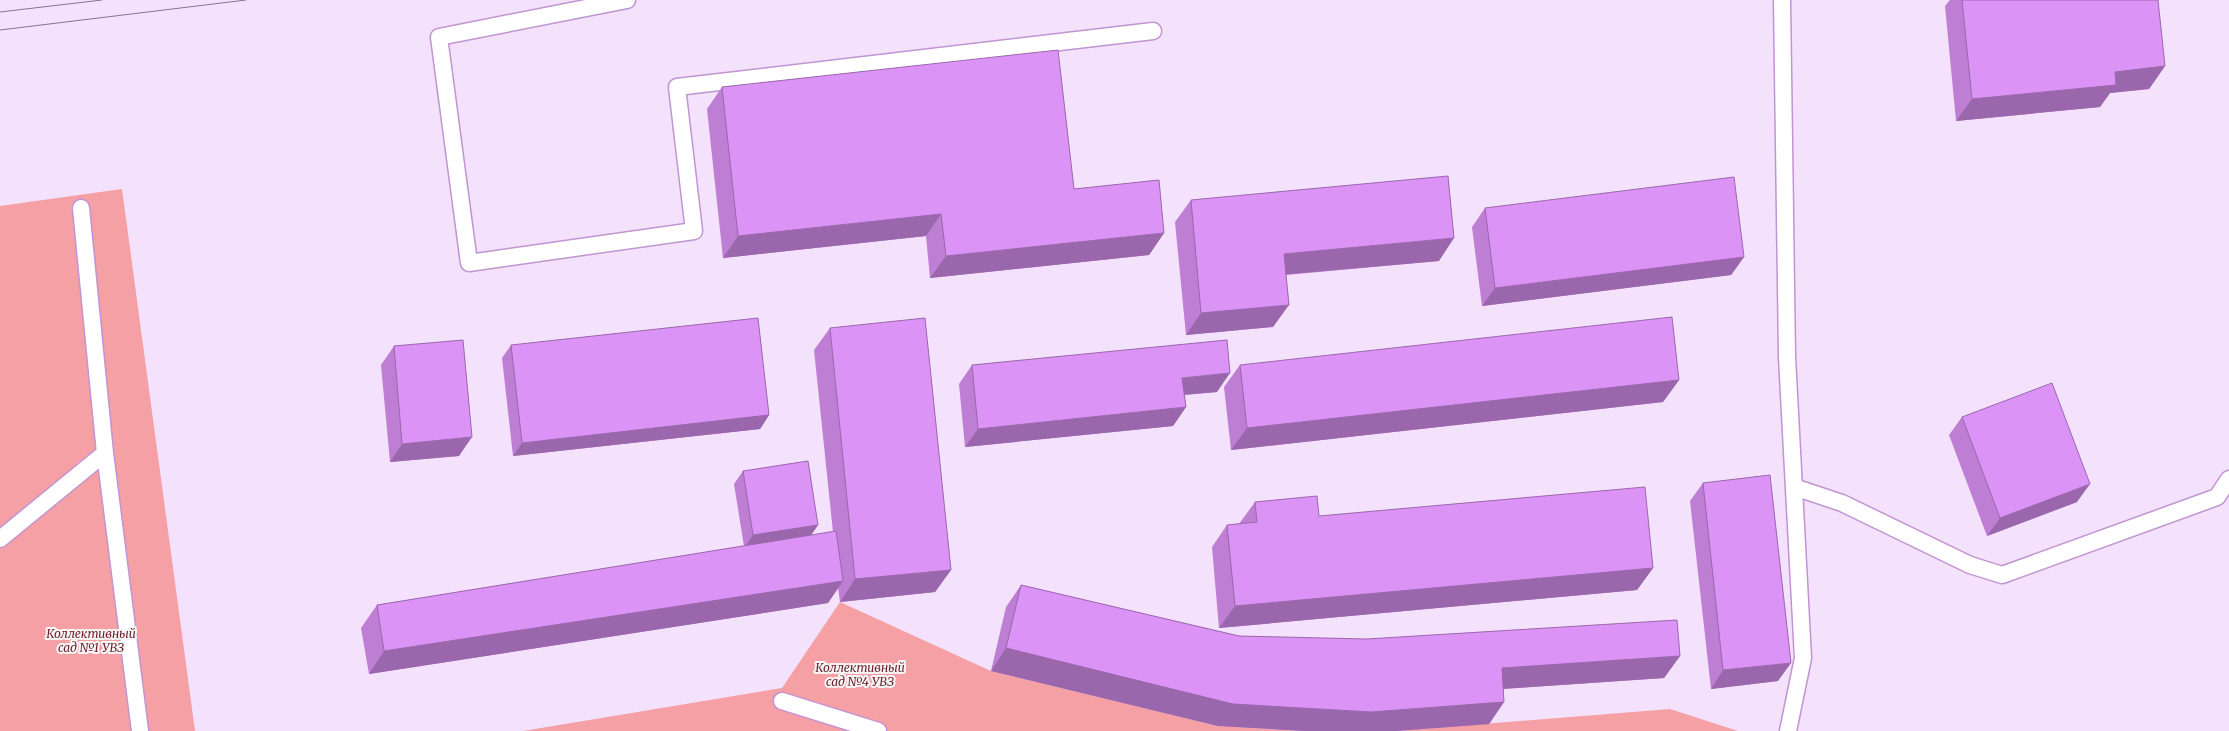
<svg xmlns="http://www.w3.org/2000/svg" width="2229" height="731" viewBox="0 0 2229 731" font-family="Merriweather,serif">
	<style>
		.green { fill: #f5a0a4 }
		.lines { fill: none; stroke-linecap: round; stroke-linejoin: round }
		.service-casing { stroke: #c194d2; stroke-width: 19 }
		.service { stroke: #fff; stroke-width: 16 }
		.tram { stroke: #87748e; stroke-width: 1 }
		.wall { fill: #bd7ed4 }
		.shaded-wall { fill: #9a67ac }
		.building { fill: #dc93f6; stroke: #9a67ac }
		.labels { text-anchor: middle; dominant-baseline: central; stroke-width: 4; stroke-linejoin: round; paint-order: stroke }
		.park-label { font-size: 12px; font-style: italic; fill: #6c1c28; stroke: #f6f6f6 }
	</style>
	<rect width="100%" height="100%" fill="#f4e1fb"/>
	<path class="green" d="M122,189L195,731H0V206Z
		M840,602L991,671L1218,726L1305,731H523L782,688Z
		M1670,709L1738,731H1396Z"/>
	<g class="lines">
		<g class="service-casing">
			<path id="service" d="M627,0L439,37L469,263L694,231L677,87L1153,31
				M1782,0L1787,357L1803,658L1788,731
				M81,208L105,453L140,731
				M1794,487L1842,503L1970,565L2002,575L2217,497L2229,479
				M0,539L105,453
				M782,701L878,731"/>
		</g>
		<use href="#service" class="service"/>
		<path class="tram" d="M0,12L102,0
			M0,30L246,0"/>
	</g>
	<path class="wall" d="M1950,0H1962L2165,66L2149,89L2110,93L2100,107L1956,121L1945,6Z
		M722,87L1074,189L1164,233L1149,255L930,278L926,236L723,258L707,109Z
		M1191,200L1439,261L1286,275L1273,327L1186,335L1175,222Z
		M1485,208L1744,257L1731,275L1482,306L1472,227Z
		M830,328L951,570L935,592L840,602L838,588L828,603L369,674L361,628L377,605L744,546L734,484L743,471L818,525L811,535L833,532L814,350Z
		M511,345L769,415L760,429L513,456L502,358Z
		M394,346L459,456L390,462L381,365Z
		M972,365L1217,392L1184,395L1186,407L1173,426L965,447L959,384Z
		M1240,365L1679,380L1663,402L1231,450L1224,387Z
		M1962,417L2077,502L1987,536L1949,435Z
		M1703,483L1778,681L1711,689L1690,501Z
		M1255,502L1319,516L1653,568L1637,590L1219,628L1212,547L1227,525L1239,524Z
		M1021,585L1239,636L1680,656L1664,678L1503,689L1504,702L1489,724L1396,731H1305L1218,726L991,671L1006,607Z"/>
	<path class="shaded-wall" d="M2165,66L2149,89L2110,93L2100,107L1956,121L1972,99L2115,72Z
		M941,214L926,236L723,258L738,236Z
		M1164,233L1149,255L930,278L946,256Z
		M1454,238L1439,261L1268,276L1284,254Z
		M1744,257L1731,275L1482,306L1495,288Z
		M1289,305L1273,327L1186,335L1201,313Z
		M1230,373L1217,392L1170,396L1182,378Z
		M1679,380L1663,402L1231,450L1247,428Z
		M1186,407L1173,426L965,447L978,429Z
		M769,415L760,429L513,456L522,443Z
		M472,437L459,456L390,462L402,444Z
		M2090,484L2077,502L1987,536L2000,518Z
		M818,525L809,538L744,548L753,535Z
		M1653,568L1637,590L1219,628L1235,606Z
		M951,570L935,592L840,602L855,579Z
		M843,581L828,603L369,674L384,651Z
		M1006,648L1504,702L1489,724L1396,731H1305L1218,726L991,671Z
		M1680,656L1664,678L1486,690L1502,668Z
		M1791,663L1778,681L1711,689L1723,670Z"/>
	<path class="building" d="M1962,0H2158L2165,66L2115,72L2116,85L1972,99Z
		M1058,50L1074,189L1159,180L1164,233L946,256L941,214L738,236L722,87Z
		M1448,176L1454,238L1284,254L1289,305L1201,313L1191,200Z
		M1734,177L1744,257L1495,288L1485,208Z
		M1672,317L1679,380L1247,428L1240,365Z
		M758,318L769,415L522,443L511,345Z
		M925,318L951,570L855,579L830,328Z
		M463,340L472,437L402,444L394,346Z
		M1227,340L1230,373L1182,378L1186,407L978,429L972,365Z
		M2052,383L2090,484L2000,518L1962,417Z
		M808,461L818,525L753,535L743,471Z
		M1770,475L1791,663L1723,670L1703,483Z
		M1645,487L1653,568L1235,606L1227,525L1257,522L1255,502L1317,496L1319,516Z
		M836,531L843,581L384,651L377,605Z
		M1021,585L1239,636L1367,639L1677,620L1680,656L1502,668L1504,702L1371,712L1233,704L1006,648Z"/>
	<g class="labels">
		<g class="park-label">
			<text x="91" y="633">Коллективный<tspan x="91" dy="14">сад №1 УВЗ</tspan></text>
			<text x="860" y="667">Коллективный<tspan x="860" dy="14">сад №4 УВЗ</tspan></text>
		</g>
	</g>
</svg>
